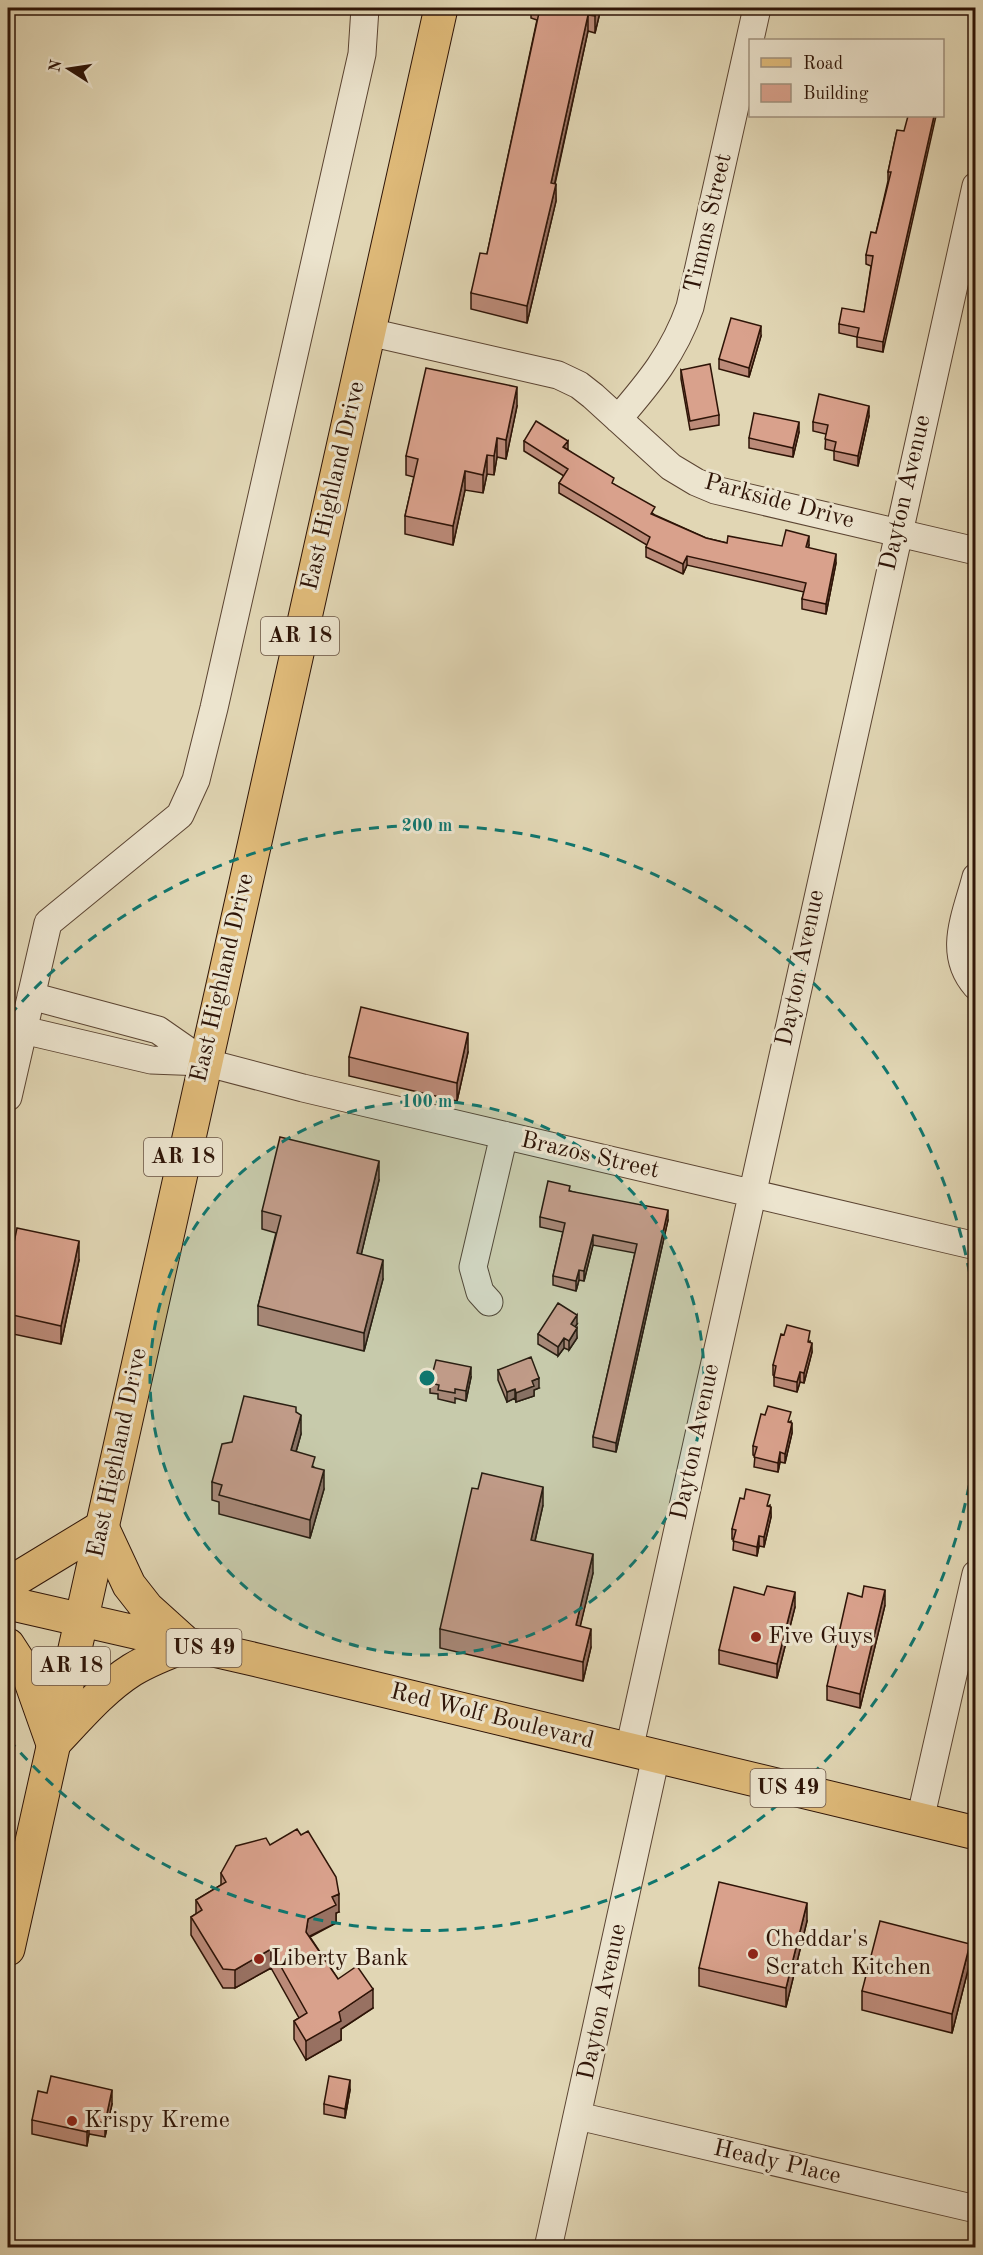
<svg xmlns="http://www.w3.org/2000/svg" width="983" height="2255" viewBox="0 0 983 2255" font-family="'Old Standard TT',serif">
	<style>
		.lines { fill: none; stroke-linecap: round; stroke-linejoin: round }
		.minor-casing { stroke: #5b4432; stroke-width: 29 }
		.major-casing { stroke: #2e1407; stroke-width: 35 }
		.highway-casing { stroke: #2e1407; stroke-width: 35 }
		.minor { stroke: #ece4ce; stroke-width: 27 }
		.major { stroke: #e0bb7a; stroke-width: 33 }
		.highway { stroke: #e0bb7a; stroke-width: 33 }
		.wall { fill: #bb8a78; stroke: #2e1407; stroke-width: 1.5 }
		.shaded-wall { fill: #987162; stroke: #2e1407; stroke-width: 1.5 }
		.building { fill: #d9a18c; stroke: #2e1407; stroke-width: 1.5 }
		.ring { fill: none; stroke: #0f766e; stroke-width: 3; stroke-dasharray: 10 8 }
		.poi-dot { fill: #8f2418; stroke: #ece4ce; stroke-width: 2 }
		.labels { text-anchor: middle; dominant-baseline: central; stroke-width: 6; stroke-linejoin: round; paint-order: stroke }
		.shield { fill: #ece4ce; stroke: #675243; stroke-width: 1.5 }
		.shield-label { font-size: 22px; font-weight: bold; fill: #2e1407 }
		.street-label { font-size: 24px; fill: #2e1407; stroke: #ece4ce }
		.poi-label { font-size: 24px; fill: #2e1407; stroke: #ece4ce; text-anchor: start }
		.centre { fill: #0f766e; stroke: #ece4ce; stroke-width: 3 }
		.ring-label { font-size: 18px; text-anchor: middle; font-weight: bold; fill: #0f766e; stroke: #ece4ce; stroke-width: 6; stroke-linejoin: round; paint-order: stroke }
	</style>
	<rect width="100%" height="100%" fill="#e1d6b4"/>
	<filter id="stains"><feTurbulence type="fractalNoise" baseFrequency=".00333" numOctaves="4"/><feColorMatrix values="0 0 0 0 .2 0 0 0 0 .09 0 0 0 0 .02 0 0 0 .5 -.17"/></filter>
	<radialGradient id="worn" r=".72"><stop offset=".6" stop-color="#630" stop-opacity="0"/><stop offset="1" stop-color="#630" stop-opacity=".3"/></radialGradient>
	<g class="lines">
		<g class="minor-casing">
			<path id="minor" d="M369,332L558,375L579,385L593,396L671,467L696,482L715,490L976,551
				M618,419C649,383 674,353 690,307L757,8
				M976,877C966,916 947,953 976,986
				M31,996L158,1030L204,1062
				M23,1030L151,1060L204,1062L303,1088L976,1246
				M8,1097L48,923L180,815L196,780L214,708L362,54L365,8
				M489,1302L480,1292L473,1267L504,1135
				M629,1750L976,186
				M920,1820L976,1574
				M578,2116L976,2209
				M548,2248L656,1756"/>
		</g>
		<g class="major-casing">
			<path id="major" d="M8,1949L441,8"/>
		</g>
		<g class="highway-casing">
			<path id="highway" d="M8,1582L13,1581L102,1527L129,1585L147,1608L188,1645C169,1652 150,1659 132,1670C102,1689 78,1718 53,1744L30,1679L8,1645
				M8,1603L257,1660L976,1833"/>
		</g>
		<use href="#minor" class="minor"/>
		<use href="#major" class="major"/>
		<use href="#highway" class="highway"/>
	</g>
	<path class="wall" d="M531,8H601L595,33L588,31L555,184L556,201L527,323L471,309V293L487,254L537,20L531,18Z
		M897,130L883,352L857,347V337L839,333V324L864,312L871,266L866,264V255L876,233L888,181V172Z
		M761,336L749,377L719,369V359Z
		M681,370L719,415V425L690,430L681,379Z
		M517,406L506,459L497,457L494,475L487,474L483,493L465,490L453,545L405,534V516L414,477L406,475V456Z
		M869,416L858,466L834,460V451L825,449L826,434L813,431V422Z
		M799,432L793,457L749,448V438Z
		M524,441L568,450L655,515L706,538L727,543L782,546L809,545L808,548L836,563L826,614L802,609V599L804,592L687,565L683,574L646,557V547L647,545L559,493V483L564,476L524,451Z
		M468,1052L457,1101L349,1076V1057Z
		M379,1180L361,1255L383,1279L364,1351L258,1325V1306L276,1233L262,1229V1211Z
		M570,1191L668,1220L616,1452L593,1447V1437L635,1253L593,1245L584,1281L579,1280L576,1291L553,1285V1276L563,1232L540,1227V1217Z
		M79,1260L61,1344L8,1333V1271Z
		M577,1324L575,1327L577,1338L569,1350L564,1348L558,1356L538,1344V1334Z
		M810,1341L812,1352L804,1383L800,1382L797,1392L774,1386V1375H773V1365Z
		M498,1370L539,1388L534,1390V1396L516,1402L515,1398L507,1402L498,1380Z
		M471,1377L466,1401L455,1398V1403L438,1399V1394L430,1393V1383Z
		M296,1413L301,1434L296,1452L315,1468L324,1489L310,1538L219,1514V1502L212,1500V1482L232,1442Z
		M791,1421L792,1433L785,1463L780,1462L778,1472L754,1467L755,1456L753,1455V1446Z
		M543,1505L535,1541L593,1573L580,1626L591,1647L583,1681L440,1648V1629Z
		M770,1505L771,1517L764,1547L759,1546L757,1556L733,1550L734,1539H732V1529Z
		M764,1595L795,1607L777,1678L719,1664V1650Z
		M885,1605L860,1708L827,1700V1686Z
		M270,1845L339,1912L336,1913V1923L310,1937L338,1979L373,2008L341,2029V2040L306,2060L294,2039V2021L299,2018L271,1968L235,1988H223L191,1935V1917L196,1914V1900L221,1885V1873Z
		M807,1921L786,2007L699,1986V1968Z
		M970,1962L952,2033L862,2010V1991Z
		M350,2090L345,2118L324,2114V2104Z
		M112,2104L105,2137L89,2134L87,2146L32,2134V2120Z"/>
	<path class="shaded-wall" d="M597,8H601L595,33V16Z
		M588,15V31L551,200V183Z
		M934,116H936L883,352V342Z
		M556,184V201L527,323V306Z
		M761,326V336L749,377V368Z
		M517,387V406L506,459V440Z
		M869,406V416L858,466V456Z
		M799,422V432L793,457V448Z
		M497,438V457L494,475V456Z
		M568,441V450L563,447Z
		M487,455V474L483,493V475Z
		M465,471V490L453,545V526Z
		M809,536V545L806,557V547Z
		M836,554V563L826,614V604Z
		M687,556V565L683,574V564Z
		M468,1033V1052L457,1101V1083Z
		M379,1161V1180L357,1272V1253Z
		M668,1210V1220L616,1452V1443Z
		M593,1235V1245L584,1281V1271Z
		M79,1241V1260L61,1344V1326Z
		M383,1260V1279L364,1351V1333Z
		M579,1270V1280L576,1291V1281Z
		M577,1315V1324L571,1334V1324Z
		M577,1328V1338L569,1350V1341Z
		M564,1338V1348L558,1356V1347Z
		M812,1343V1352L804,1383V1373Z
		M471,1367V1377L466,1401V1391Z
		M800,1372V1382L797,1392V1382Z
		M539,1378V1388L534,1390V1396L516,1402V1393L532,1381Z
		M515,1389V1398L507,1402V1392Z
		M301,1415V1434L291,1469V1450Z
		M792,1423V1433L785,1463V1454Z
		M780,1452V1462L778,1472V1463Z
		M324,1470V1489L310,1538V1520Z
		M543,1487V1505L531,1558V1540Z
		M771,1507V1517L764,1547V1537Z
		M759,1536V1546L757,1556V1547Z
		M593,1554V1573L576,1644V1625Z
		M885,1590V1605L860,1708V1694Z
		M795,1592V1607L777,1678V1664Z
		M591,1629V1647L583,1681V1662Z
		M339,1894V1912L336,1913V1923L308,1937L306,1932L308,1919L332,1897Z
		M807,1903V1921L786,2007V1988Z
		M970,1944V1962L952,2033V2014Z
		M271,1949V1968L235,1988V1970Z
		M373,1989V2008L341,2029V2040L306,2060V2041L339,2012Z
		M350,2080V2090L345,2118V2109Z
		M112,2090V2104L105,2137V2123Z
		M89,2120V2134L87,2146V2132Z"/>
	<path class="building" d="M540,8H597L595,16L588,15L551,183L556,184L527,306L471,293L480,253L487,254Z
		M908,116H934L883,342L857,337L859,328L839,324L842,308L864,312L873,256L866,255L871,232L876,233L891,172H888L897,130L904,131Z
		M731,318L761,326L749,368L719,359Z
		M710,364L719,415L690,421L681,370Z
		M426,368L517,387L506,440L497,438L494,456L487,455L483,475L465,471L453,526L405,516L418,459L406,456Z
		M819,394L869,406L858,456L834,451L836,442L825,439L828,425L813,422Z
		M754,413L799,422L793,448L749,438Z
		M536,421L568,441L563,447L614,478L612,483L655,507L651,514L706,538L727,543L728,536L782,546L786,530L809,536L806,547L836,554L826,604L802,599L806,583L687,556L683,564L646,547L650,537L559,483L568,469L524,441Z
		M361,1007L468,1033L457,1083L349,1057Z
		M280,1137L379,1161L357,1253L383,1260L364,1333L258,1306L281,1216L262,1211Z
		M548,1181L570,1186L569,1191L668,1210L616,1443L593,1437L637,1244L593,1235L584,1271L579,1270L576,1281L553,1276L565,1223L540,1217Z
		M17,1228L79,1241L61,1326L8,1314V1271Z
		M558,1303L577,1315L571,1324L577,1328L569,1341L564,1338L558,1347L538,1334Z
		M787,1325L810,1331L808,1342L812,1343L804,1373L800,1372L797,1382L774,1377L776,1366L773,1365L781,1334L784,1335Z
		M531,1357L539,1378L532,1381L534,1386L516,1393L515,1389L507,1392L498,1370Z
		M436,1360L471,1367L466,1391L455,1389V1393L438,1390L439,1385L430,1383Z
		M244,1396L296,1407V1412L301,1415L291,1450L315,1457L312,1467L324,1470L310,1520L219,1495L222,1485L212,1482L222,1444L232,1442Z
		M768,1406L791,1412L788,1422L792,1423L785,1454L780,1452L778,1463L754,1457L757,1447L753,1446L761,1414L765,1415Z
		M482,1473L543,1487L531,1540L593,1554L576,1625L591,1629L583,1662L440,1629L472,1488L478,1489Z
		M746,1489L770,1495L767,1506L771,1507L764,1537L759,1536L757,1547L733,1541L736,1530L732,1529L740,1498L744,1499Z
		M767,1586L795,1592L777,1664L719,1650L734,1587L764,1595Z
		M864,1586L885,1590L860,1694L827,1686L848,1593L862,1597Z
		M297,1829L301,1835L308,1831L336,1877L339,1894L332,1897L336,1905L308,1919L306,1932L338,1979L357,1966L373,1989L339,2012L341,2021L306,2041L294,2021L307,2013L271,1949L235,1970L223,1969L191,1917L202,1910L196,1900L226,1882L221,1873L236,1846L266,1838L270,1845Z
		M719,1882L807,1903L786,1988L699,1968Z
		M880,1921L970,1944L952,2014L862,1991Z
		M51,2076L112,2090L105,2123L89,2120L87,2132L32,2120L38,2091L47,2093Z
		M329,2076L350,2080L345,2109L324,2104Z"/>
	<circle cx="427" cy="1378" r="277" fill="#0f766e" fill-opacity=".12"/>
	<g class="ring">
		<circle cx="427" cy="1378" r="277"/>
		<path d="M975 1450A553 553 0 0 1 10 1741M10 1015A553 553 0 0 1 975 1306"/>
	</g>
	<g class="poi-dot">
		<circle cx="756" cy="1637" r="6"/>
		<circle cx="753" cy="1954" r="6"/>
		<circle cx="259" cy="1959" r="6"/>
		<circle cx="72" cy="2121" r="6"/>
	</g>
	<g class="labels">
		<g class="shield">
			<rect x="261" y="617" width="78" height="38" rx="4.5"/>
			<rect x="144" y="1138" width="78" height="38" rx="4.5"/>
			<rect x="166.5" y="1629" width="75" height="38" rx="4.5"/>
			<rect x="32" y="1647" width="78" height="38" rx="4.5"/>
			<rect x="750.5" y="1769" width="75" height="38" rx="4.5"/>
		</g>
		<g class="shield-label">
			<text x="300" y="636">AR 18</text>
			<text x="183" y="1157">AR 18</text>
			<text x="204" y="1648">US 49</text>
			<text x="71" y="1666">AR 18</text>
			<text x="788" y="1788">US 49</text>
		</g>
		<g class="street-label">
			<text transform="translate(709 223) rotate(-77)">Timms Street</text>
			<text transform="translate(334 486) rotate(-77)">East Highland Drive</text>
			<text transform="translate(906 493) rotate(-77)">Dayton Avenue</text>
			<text transform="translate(779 502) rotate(15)">Parkside Drive</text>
			<text transform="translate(801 968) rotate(-78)">Dayton Avenue</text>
			<text transform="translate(223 978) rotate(-77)">East Highland Drive</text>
			<text transform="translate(590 1156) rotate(13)">Brazos Street</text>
			<text transform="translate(696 1442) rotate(-78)">Dayton Avenue</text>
			<text transform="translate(118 1453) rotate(-78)">East Highland Drive</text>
			<text transform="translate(492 1717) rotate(14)">Red Wolf Boulevard</text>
			<text transform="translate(603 2002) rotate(-78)">Dayton Avenue</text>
			<text transform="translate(777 2163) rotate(13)">Heady Place</text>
		</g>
		<g class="poi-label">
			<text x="768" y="1637">Five Guys</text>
			<text x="765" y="1940">Cheddar's<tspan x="765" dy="28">Scratch Kitchen</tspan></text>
			<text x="271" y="1959">Liberty Bank</text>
			<text x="84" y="2121">Krispy Kreme</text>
		</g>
	</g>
	<circle cx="427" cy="1378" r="9" class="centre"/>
	<g class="ring-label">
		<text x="427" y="831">200 m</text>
		<text x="427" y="1107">100 m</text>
	</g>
	<rect width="983" height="2255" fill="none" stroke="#e1d6b4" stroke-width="30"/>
	<rect x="9" y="9" width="965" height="2237" fill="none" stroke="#2e1407" stroke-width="3"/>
	<rect x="15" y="15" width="953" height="2225" fill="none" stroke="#2e1407" stroke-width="1.5"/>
	<rect x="749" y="39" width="195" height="78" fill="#ece4ce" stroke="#a0917e" stroke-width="1.5"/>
	<rect x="761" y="58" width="30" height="9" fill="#e0bb7a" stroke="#a0917e" stroke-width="1.5"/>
	<text x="803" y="69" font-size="18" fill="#2e1407">Road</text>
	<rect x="761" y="84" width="30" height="18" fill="#d9a18c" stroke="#a0917e" stroke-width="1.5"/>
	<text x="803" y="99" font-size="18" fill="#2e1407">Building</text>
	<g transform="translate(69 69) rotate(282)" stroke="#ece4ce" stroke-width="4.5" paint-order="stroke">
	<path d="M0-4.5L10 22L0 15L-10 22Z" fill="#2e1407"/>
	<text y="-9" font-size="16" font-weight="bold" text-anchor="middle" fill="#2e1407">N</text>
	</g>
	<rect width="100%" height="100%" filter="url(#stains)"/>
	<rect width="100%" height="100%" fill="url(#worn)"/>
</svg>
